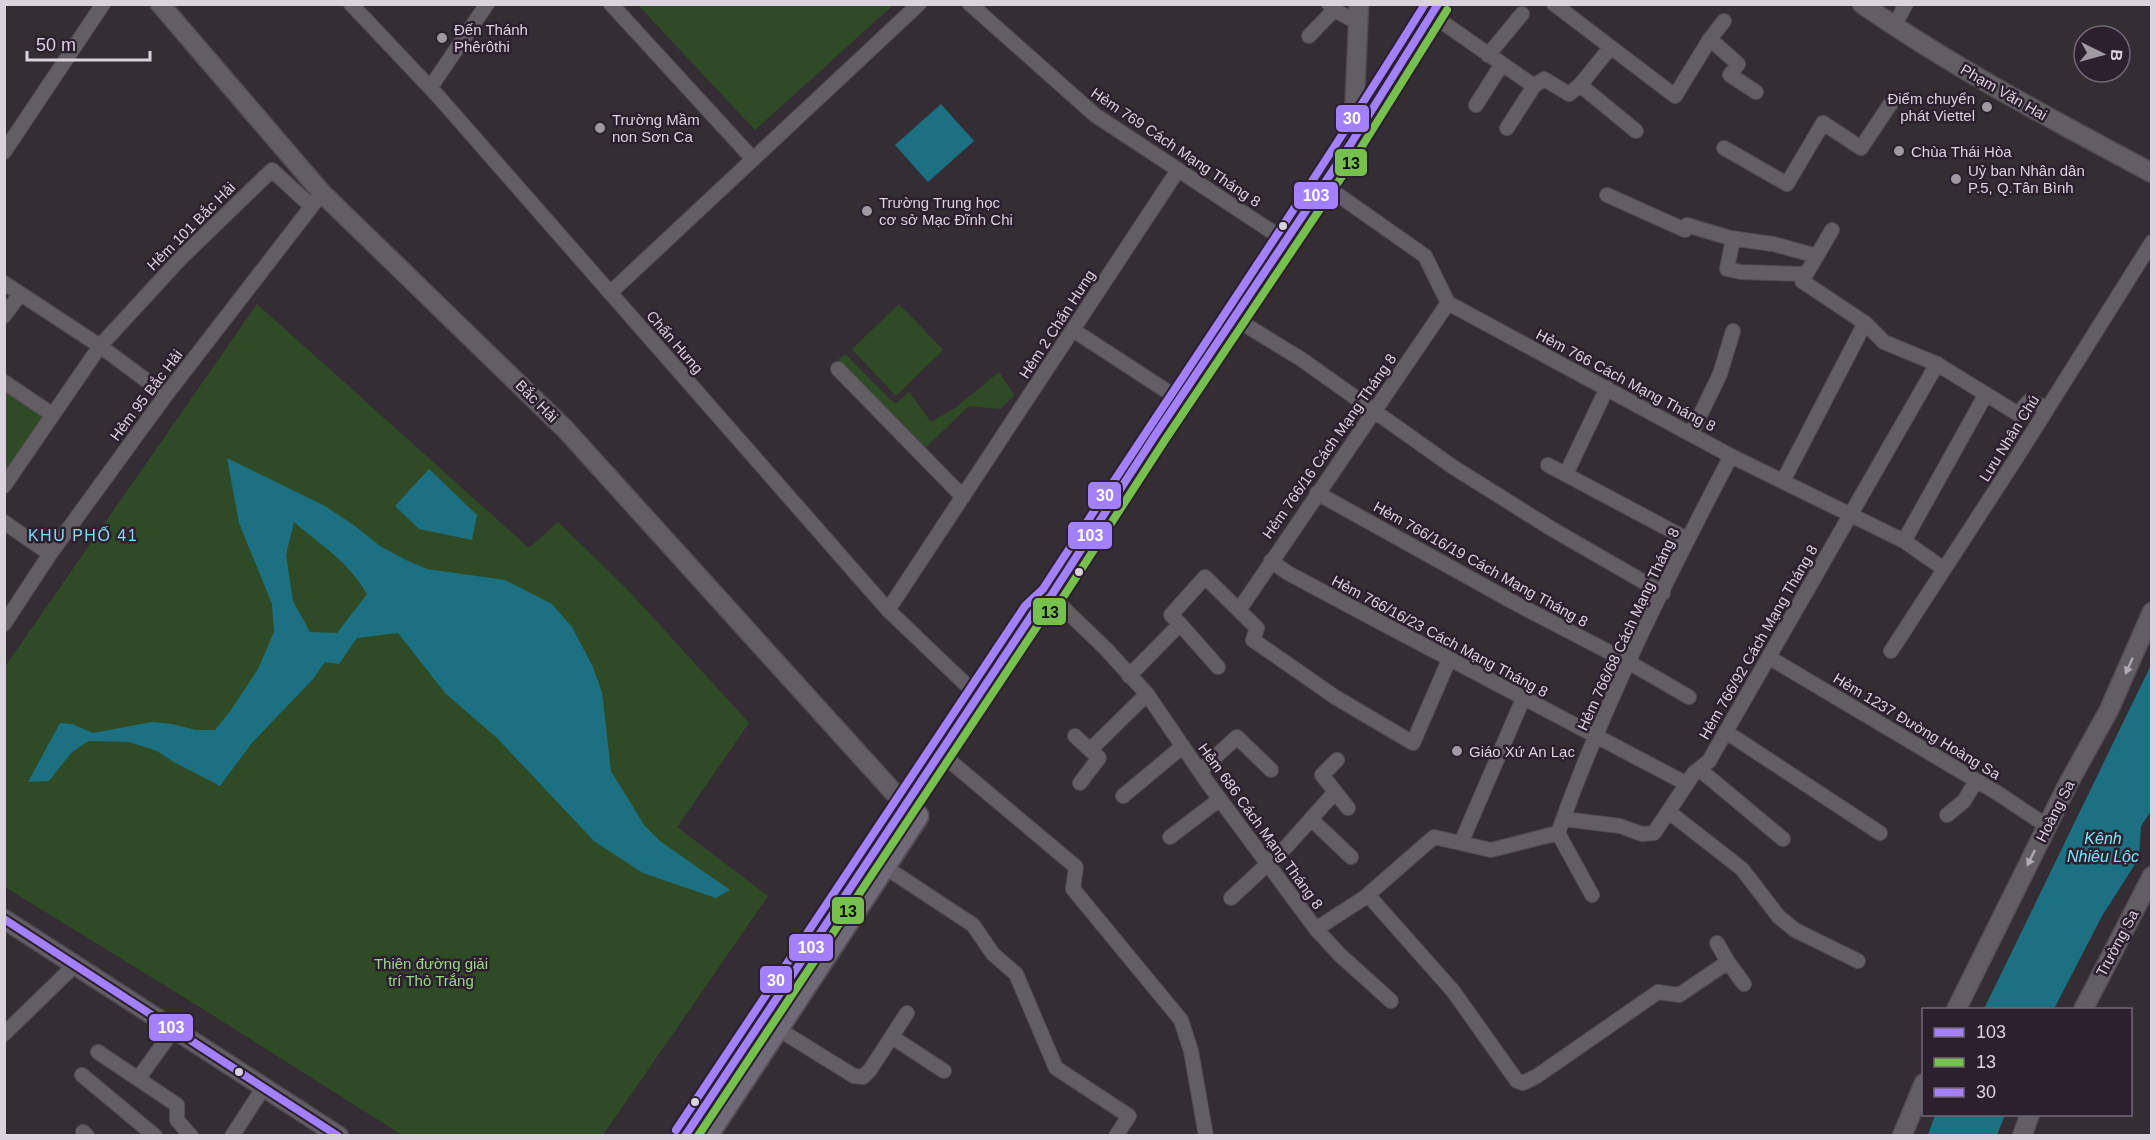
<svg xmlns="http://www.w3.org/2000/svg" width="2156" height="1140" viewBox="0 0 2156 1140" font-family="Helvetica,sans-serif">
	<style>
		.green { fill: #2f4b25 }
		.water { fill: #1b7181; fill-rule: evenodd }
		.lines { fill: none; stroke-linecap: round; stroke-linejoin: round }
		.minor-casing { stroke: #514b52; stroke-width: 16 }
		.tertiary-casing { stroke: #514b52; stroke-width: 21 }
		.primary-casing { stroke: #514b52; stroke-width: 26 }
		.minor { stroke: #635e64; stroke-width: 14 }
		.tertiary { stroke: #635e64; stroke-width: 18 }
		.primary { stroke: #6f6a75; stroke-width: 22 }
		.bus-1-casing { stroke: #2c202e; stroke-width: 12 }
		.bus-2-casing { stroke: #2c202e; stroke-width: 12 }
		.bus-3-casing { stroke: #2c202e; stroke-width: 12 }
		.bus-1 { stroke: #a380ff; stroke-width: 8 }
		.bus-2 { stroke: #76c04d; stroke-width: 8 }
		.bus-3 { stroke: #a380ff; stroke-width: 8 }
		.oneway { fill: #b0a9b2 }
		.poi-dot { fill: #a099a1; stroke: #2c202e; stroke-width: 2 }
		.bus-dot { fill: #dad2dc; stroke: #2c202e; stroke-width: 2 }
		.labels { text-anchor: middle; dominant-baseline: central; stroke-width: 5; stroke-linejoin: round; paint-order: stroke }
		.poi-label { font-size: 15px; fill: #dad2dc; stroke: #2c202e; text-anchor: start }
		.street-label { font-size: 15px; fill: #dad2dc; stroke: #2c202e }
		.park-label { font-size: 15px; fill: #96d981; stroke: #2c202e }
		.neighbourhood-label { font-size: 16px; letter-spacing: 1.5px; fill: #7fdcfd; stroke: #2c202e }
		.water-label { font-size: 16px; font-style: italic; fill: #74e8ff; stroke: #2c202e }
		.line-badge { stroke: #2c202e; stroke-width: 2 }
		.badge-label { font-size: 16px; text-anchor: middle; font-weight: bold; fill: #fff }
		.pale-badge-label { font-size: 16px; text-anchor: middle; font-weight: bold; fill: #111 }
	</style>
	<rect width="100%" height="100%" fill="#342e34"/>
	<path class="green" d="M638,5H893L755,130Z
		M257,304L529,548L558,522L627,589L749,723L677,827L768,896L603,1135H402L195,1004L5,887L4,668Z
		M899,304L943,350L896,396L852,349Z
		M845,354L895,404L909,392L931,422L955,408L999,372L1014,395L1000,409L969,406L925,448L838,360Z
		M4,390L44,417L4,478Z"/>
	<path class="water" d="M941,104L974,141L928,182L895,145Z
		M227,458L325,506L355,526L380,546L406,560L427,569L505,580L552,604L572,627L592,665L602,692L611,771L632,805L644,825L660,841L730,890L716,898L643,873L594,841L497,738L446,694L398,633L357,638L339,664L325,662L313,679L251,744L220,786L172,761L157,751L129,742L88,741L71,753L49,781L28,782L60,723L72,724L93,733L152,722L172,724L196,730H215L231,710L258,669L274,632L272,604L239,523ZM294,522C322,546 348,561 367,594L337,633L310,632L293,601L286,555Z
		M429,469L477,515L472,540L419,529L395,506Z
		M2151,665V811L2141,826L2139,858L2102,916L2054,1009H1984Z
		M1935,1115V1114L2005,1115L1997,1135H1928Z"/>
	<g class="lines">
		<g class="minor-casing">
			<path id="minor" d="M351,4L437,95L888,610L979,697
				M611,4L753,159
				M970,4L1095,115L1286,241
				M1329,4L1334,10L1357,22
				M1554,4L1675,96L1710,39L1724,21
				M1432,15L1534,86L1544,79L1569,94L1580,85L1610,48L1613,49
				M1894,26L1906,4
				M1309,36L1334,10
				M1710,39L1738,64L1730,75L1756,92
				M1488,55L1522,14
				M1580,85L1636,131
				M430,88L487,4
				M1476,105L1502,64
				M1507,128L1534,86
				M1724,148L1787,184L1823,123L1861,148L1891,103
				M4,152L103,4
				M1324,185L1425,256L1448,303L1731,456L1904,541L1944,569
				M1607,195L1685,230
				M1687,225L1730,238L1773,244L1817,256
				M1832,230L1802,281L1865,323L1884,342L1937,364L2018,414L2029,401L2047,408
				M1733,239L1727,269L1741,272L1806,274
				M4,283L100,346L166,395
				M610,293L919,4
				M4,316L20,294
				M1234,318L1301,359L1453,467L1552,529L1663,593
				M1073,330L1179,399
				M838,369L963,497
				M4,382L53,415
				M1691,434L1720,374L1733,331
				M1548,465L1687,539
				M1566,474L1607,388
				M1783,481L1865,323
				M4,486L100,346L180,259L272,170L311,206
				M1317,493L1513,602L1630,663L1689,697
				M4,522L50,554
				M1904,541L1986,394
				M1271,561L1288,573L1374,619L1687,784
				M1051,596L1106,649L1147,694L1207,782L1316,929L1364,898L1434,837L1491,850L1558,833C1604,703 1667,578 1731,456
				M888,610L1178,170
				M1239,610L1448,303
				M4,624L50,554L166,395L322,193
				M1180,624L1218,667
				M1891,651L2017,457L2152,242
				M1770,658L1999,794L2047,826
				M1129,676L1180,624L1171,615L1205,577L1257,628L1253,640L1335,697L1413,743L1449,660
				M1726,732L1880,833
				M1075,736L1090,750L1147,694
				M1337,760L1322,775L1348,808
				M951,762L1076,867L1073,889L1181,1020L1191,1051L1206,1136
				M1699,769L1783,839
				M1200,771L1237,737L1271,770
				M1080,783L1099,758L1090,750
				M1123,796L1183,746
				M1669,812L1742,869L1779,917L1795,930L1858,961
				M1947,815L1964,801L1976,781
				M1311,819L1351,857
				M1564,819L1620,826L1642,834L1654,833L1694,773L1709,761C1786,629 1860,496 1937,364
				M1558,833L1592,895
				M1170,837L1220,799
				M1461,843L1523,699
				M885,867L973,925L993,954L1016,974L1056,1068L1129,1116L1116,1136
				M1368,895L1453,991L1517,1081L1523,1083L1537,1076L1658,992L1679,995L1728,962L1717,943
				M1231,898L1287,846L1335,792
				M1316,929L1340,955L1391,1001
				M1728,962L1744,984
				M778,1029L854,1076L863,1077L870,1070L907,1013
				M4,1034L75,965
				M892,1037L944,1071
				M98,1052L177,1105V1120L191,1136
				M82,1075L155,1136
				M138,1079L174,1029
				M83,1132L87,1136
				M232,1136L264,1087"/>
		</g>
		<g class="tertiary-casing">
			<path id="tertiary" d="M160,4L322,193L565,429L906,806
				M1862,4C1954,68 2053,120 2152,173
				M1353,140L1359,4
				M4,919L339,1136
				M1956,1010L2068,784L2109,710L2152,612
				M2083,1010L2152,876
				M1902,1136L1924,1083
				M2022,1136L2030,1114"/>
		</g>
		<g class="primary-casing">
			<path id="primary" d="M685,1136C798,959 920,788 1034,612L1051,596L1156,434L1350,145L1438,4
				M706,1136L917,816"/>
		</g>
		<use href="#minor" class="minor"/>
		<use href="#tertiary" class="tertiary"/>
		<use href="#primary" class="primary"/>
		<g class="bus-1-casing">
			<path id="bus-1" d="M4,919L338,1136
				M685,1136L1034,612L1051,596L1156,434L1350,145L1438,4"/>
		</g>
		<g class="bus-2-casing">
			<path id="bus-2" d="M698,1136L1042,619L1060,602L1165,440L1359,151L1447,10"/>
		</g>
		<g class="bus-3-casing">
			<path id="bus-3" d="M676,1130L1025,606L1043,589C1170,394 1302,202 1425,4"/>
		</g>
		<use href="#bus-1" class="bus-1"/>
		<use href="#bus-2" class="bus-2"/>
		<use href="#bus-3" class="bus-3"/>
	</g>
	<defs><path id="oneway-solid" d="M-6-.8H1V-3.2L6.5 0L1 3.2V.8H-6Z" transform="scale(1.5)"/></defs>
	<g class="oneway">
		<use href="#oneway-solid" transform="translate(2129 666) rotate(114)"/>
		<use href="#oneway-solid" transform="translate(2031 858) rotate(116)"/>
	</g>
	<g class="poi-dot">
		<circle cx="442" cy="38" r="6"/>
		<circle cx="1987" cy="107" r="6"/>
		<circle cx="600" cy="128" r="6"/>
		<circle cx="1899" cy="151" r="6"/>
		<circle cx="1956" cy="179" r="6"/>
		<circle cx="867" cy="211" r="6"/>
		<circle cx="1457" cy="751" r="6"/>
	</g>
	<g class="bus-dot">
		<circle cx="1283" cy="226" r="5"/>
		<circle cx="1079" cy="572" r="5"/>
		<circle cx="239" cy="1072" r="5"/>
		<circle cx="695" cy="1102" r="5"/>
	</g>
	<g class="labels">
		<g class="poi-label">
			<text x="454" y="29">Đến Thánh<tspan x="454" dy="17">Phêrôthi</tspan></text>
			<text x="1975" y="98" text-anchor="end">Điểm chuyển<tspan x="1975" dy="17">phát Viettel</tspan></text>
			<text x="612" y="119">Trường Mầm<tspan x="612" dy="17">non Sơn Ca</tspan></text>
			<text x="1911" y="151">Chùa Thái Hòa</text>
			<text x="1968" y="170">Uỷ ban Nhân dân<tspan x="1968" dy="17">P.5, Q.Tân Bình</tspan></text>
			<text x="879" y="202">Trường Trung học<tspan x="879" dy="17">cơ sở Mạc Đĩnh Chi</tspan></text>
			<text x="1469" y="751">Giáo Xứ An Lạc</text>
		</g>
		<g class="street-label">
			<text transform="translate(2004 92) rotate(30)">Phạm Văn Hai</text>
			<text transform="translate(1176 147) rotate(34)">Hẻm 769 Cách Mạng Tháng 8</text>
			<text transform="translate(191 226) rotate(-45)">Hẻm 101 Bắc Hải</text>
			<text transform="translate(1057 324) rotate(-57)">Hẻm 2 Chấn Hưng</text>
			<text transform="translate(675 342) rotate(49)">Chấn Hưng</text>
			<text transform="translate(1626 380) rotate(28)">Hẻm 766 Cách Mạng Tháng 8</text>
			<text transform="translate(146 395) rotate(-53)">Hẻm 95 Bắc Hải</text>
			<text transform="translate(537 401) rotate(45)">Bắc Hải</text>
			<text transform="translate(2009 438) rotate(-58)">Lưu Nhân Chú</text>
			<text transform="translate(1329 446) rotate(-55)">Hẻm 766/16 Cách Mạng Tháng 8</text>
			<text transform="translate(1481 564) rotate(29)">Hẻm 766/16/19 Cách Mạng Tháng 8</text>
			<text transform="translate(1628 629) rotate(-65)">Hẻm 766/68 Cách Mạng Tháng 8</text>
			<text transform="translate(1440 636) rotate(28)">Hẻm 766/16/23 Cách Mạng Tháng 8</text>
			<text transform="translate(1758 642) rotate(-60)">Hẻm 766/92 Cách Mạng Tháng 8</text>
			<text transform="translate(1917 726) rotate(31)">Hẻm 1237 Đường Hoàng Sa</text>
			<text transform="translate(2055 811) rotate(-63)">Hoàng Sa</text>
			<text transform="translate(1261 826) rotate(54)">Hẻm 686 Cách Mạng Tháng 8</text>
			<text transform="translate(2117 943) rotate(-62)">Trường Sa</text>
		</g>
		<g class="park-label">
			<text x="431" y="963">Thiên đường giải<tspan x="431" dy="17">trí Thỏ Trắng</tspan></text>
		</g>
		<g class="neighbourhood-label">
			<text x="83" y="535">KHU PHỐ 41</text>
		</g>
		<g class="water-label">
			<text x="2103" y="838">Kênh<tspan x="2103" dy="18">Nhiêu Lộc</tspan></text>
		</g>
	</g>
	<g class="line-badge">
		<rect x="1335" y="104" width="35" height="29" rx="6" fill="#a380ff"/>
		<rect x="1334" y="148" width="34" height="29" rx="6" fill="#76c04d"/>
		<rect x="1293" y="181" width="46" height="29" rx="6" fill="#a380ff"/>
		<rect x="1087" y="481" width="35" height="29" rx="6" fill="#a380ff"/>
		<rect x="1067" y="521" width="46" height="29" rx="6" fill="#a380ff"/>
		<rect x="1032" y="597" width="35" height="29" rx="6" fill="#76c04d"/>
		<rect x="831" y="896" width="34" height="29" rx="6" fill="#76c04d"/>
		<rect x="788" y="933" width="46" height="29" rx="6" fill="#a380ff"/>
		<rect x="759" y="965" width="34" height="29" rx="6" fill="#a380ff"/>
		<rect x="148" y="1013" width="46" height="29" rx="6" fill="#a380ff"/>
	</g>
	<g class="badge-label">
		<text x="1352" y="124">30</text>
		<text x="1316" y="201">103</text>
		<text x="1105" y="501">30</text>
		<text x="1090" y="541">103</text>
		<text x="811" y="953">103</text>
		<text x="776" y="986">30</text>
		<text x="171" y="1033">103</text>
	</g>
	<g class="pale-badge-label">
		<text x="1351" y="169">13</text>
		<text x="1050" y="618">13</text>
		<text x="848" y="917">13</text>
	</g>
	<rect width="2156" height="1140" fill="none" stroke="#dad2dc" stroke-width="12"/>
	<rect x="1922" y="1008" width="210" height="108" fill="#2c202e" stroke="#726774" stroke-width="1.5"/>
	<rect x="1934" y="1028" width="30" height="9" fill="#a380ff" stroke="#726774" stroke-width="1.5"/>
	<text x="1976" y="1038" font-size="18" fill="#dad2dc">103</text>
	<rect x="1934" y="1058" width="30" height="9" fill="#76c04d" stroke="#726774" stroke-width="1.5"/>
	<text x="1976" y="1068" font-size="18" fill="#dad2dc">13</text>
	<rect x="1934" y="1088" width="30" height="9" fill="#a380ff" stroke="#726774" stroke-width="1.5"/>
	<text x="1976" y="1098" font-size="18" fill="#dad2dc">30</text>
	<g transform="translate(2102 54) rotate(95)"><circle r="28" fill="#2c202e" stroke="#726774" stroke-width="1.5"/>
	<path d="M0-4.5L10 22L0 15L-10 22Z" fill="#a099a1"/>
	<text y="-9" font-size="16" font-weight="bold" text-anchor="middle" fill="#dad2dc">B</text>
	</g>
	<path d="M27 51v9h123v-9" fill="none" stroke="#dad2dc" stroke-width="3"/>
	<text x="36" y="51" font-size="18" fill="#dad2dc" stroke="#2c202e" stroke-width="4.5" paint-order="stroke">50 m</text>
</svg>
